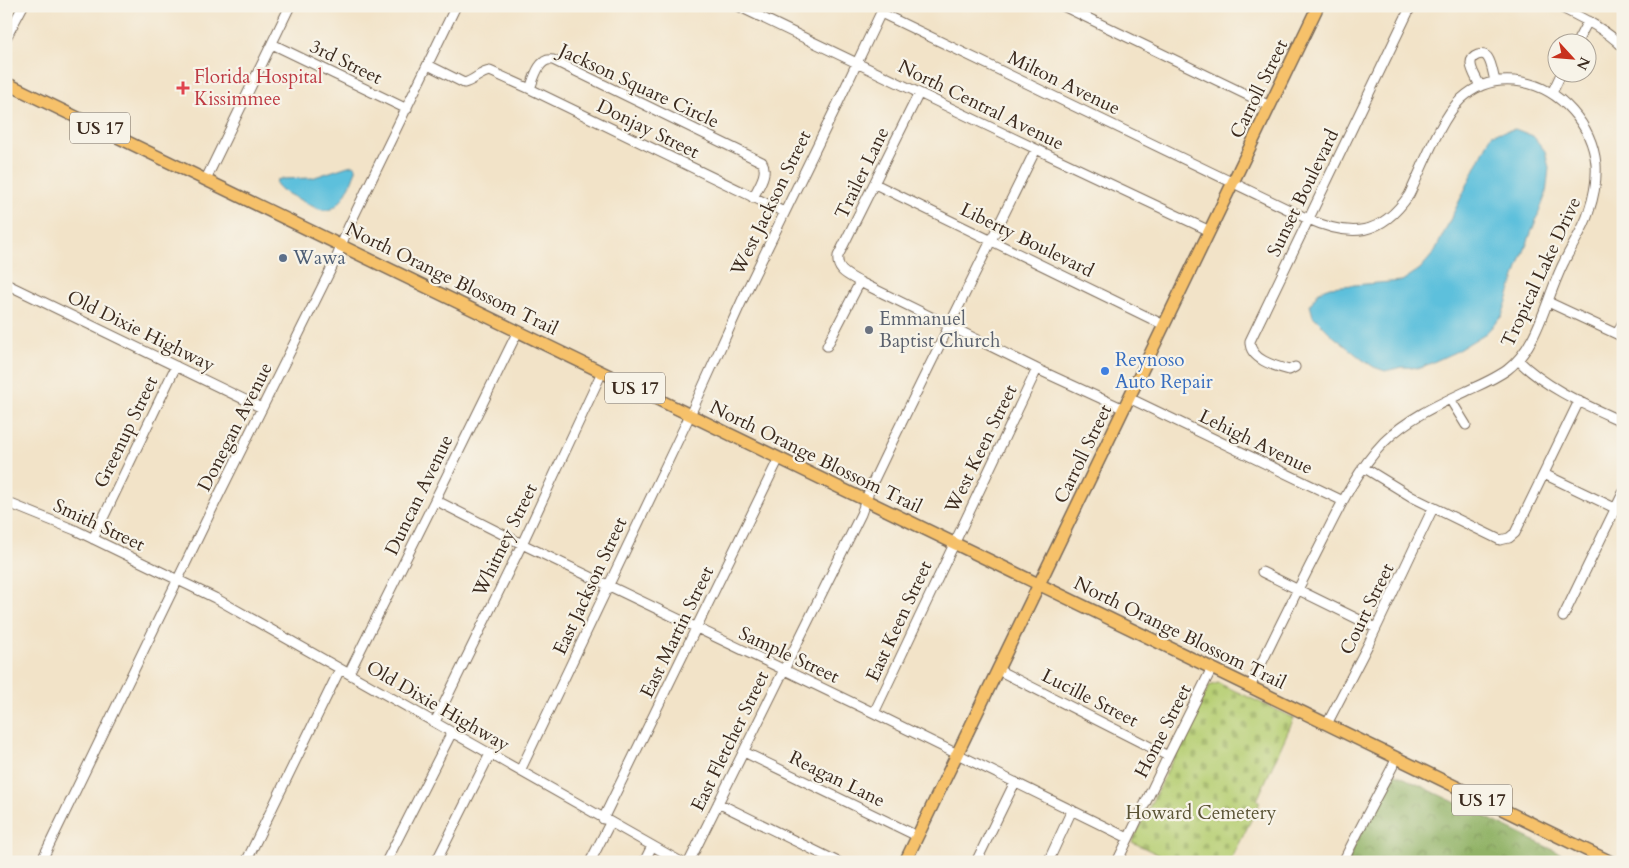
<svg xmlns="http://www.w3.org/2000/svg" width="1629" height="868" viewBox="0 0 1629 868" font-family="Cardo,serif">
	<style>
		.forest { fill: url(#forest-crowns); stroke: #666e42 }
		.cemetery { fill: url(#cemetery-stones); stroke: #797c49 }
		.water { fill: #5dc0dc; stroke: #4c757d }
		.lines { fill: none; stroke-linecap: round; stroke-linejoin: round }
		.minor-casing { stroke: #7b6b5a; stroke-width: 11 }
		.major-casing { stroke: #7b6b5a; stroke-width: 14 }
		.minor { stroke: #fff; stroke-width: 9 }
		.major { stroke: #f6c16b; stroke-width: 11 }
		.health-dot { fill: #e0444e; stroke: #f7f3e8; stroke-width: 2 }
		.service-dot { fill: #5c6f8a; stroke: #f7f3e8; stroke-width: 2 }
		.worship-dot { fill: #6b7280; stroke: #f7f3e8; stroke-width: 2 }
		.shop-dot { fill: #3f7fe0; stroke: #f7f3e8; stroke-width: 2 }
		.labels { text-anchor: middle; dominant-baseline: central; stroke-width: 4.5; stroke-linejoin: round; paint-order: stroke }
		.shield { fill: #f7f3e8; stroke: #73665b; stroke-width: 1 }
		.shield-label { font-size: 18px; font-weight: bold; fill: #3b2a1e }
		.street-label { font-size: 19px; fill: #3b2a1e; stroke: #f7f3e8 }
		.health-label { font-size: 19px; fill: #be3a42; stroke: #f7f3e8; text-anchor: start }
		.service-label { font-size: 19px; fill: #4e5e75; stroke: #f7f3e8; text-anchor: start }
		.worship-label { font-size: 19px; fill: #5b616d; stroke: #f7f3e8; text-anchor: start }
		.shop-label { font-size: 19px; fill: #366cbe; stroke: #f7f3e8; text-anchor: start }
		.park-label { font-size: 19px; fill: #5a5334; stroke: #f7f3e8 }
	</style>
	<defs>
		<pattern id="forest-crowns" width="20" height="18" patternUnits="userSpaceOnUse" patternTransform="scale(1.25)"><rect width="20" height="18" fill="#91b266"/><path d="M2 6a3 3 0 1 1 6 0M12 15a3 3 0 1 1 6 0" fill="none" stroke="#789153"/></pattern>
		<pattern id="cemetery-stones" width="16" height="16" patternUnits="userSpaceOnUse" patternTransform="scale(1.25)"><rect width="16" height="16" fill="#b7cf74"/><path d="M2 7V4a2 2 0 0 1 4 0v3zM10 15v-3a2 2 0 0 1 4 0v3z" fill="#9eb264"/></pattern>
	</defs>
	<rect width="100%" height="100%" fill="#f7f3e8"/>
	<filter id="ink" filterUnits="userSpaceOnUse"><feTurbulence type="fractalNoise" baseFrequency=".02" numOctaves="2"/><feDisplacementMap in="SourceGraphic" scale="10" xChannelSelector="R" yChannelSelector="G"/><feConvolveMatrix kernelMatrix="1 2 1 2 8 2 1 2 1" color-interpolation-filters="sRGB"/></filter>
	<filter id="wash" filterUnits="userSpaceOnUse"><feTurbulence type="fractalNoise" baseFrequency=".0096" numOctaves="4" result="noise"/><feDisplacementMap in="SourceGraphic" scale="20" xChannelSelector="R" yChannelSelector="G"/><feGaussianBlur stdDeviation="1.12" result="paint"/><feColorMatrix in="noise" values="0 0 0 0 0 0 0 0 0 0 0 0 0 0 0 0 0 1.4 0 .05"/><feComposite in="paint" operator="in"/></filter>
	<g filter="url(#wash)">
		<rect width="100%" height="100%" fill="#f2e3c8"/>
		<path class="forest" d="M1394,773L1578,862H1347L1366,822L1381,799Z"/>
		<path class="cemetery" d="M1218,683L1294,718L1257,800L1260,802L1230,862H1174L1132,842L1209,686Z"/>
		<path class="water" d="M1515,129L1533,136L1545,151L1549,168L1546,194L1520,262L1502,316L1486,333L1455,352L1420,368L1403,367L1385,371L1374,367L1363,360L1333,336L1313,316L1310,305L1319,291L1330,287L1402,281L1420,269L1434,253L1492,134Z
			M354,165L356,167V170C352,182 341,209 327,210C319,211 309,204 302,201C293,196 281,192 276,183L277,180L280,179L312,178L348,166Z"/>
	</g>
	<g filter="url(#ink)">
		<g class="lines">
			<g class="minor-casing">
				<path id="minor" d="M738,6L1036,149L1210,231
					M1063,6L1270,106
					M1558,6C1582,18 1604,28 1623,47
					M881,13L1308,219C1351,238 1381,236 1409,195C1422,169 1440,119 1461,99C1478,83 1499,78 1522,82C1561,89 1592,125 1596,164C1597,180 1594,196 1589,211C1584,229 1572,245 1564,262C1546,297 1539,346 1507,370C1496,378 1482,384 1469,390C1439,404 1408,418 1384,442C1358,469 1341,504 1324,538C1299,587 1274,637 1250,687
					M6,38L23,6
					M1577,42L1588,21
					M272,44L407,109
					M428,65L464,83C474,81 480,72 490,71L530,89C534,78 539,57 553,60L762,162C769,173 758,187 753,198
					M1480,86C1477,79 1471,70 1471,64C1470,55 1484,51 1488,58C1492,64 1493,74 1495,81
					M530,89L784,212
					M919,93L838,256C836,271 848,275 860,282L1037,369L1124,409
					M1552,93L1562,72
					M206,179L290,6
					M875,184L1164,325
					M6,284L262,408
					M1548,302L1623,337
					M1617,334L1623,322
					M827,346L860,282
					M1518,360C1547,389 1586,405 1623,422
					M1295,367L1289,370C1274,366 1249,359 1250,341L1411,6
					M1129,398L1343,501
					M1450,399L1466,425
					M1363,467L1412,497L1500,540L1509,538L1515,533L1579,401
					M1544,474L1623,512
					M435,500L522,544L874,713L1128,838
					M6,502L75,530L215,598L681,862
					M93,539L176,366
					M1262,572L1376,628
					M1563,617L1623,493
					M998,670L1168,756
					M349,673L435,500L518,331
					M874,713L1037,369
					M435,722L522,544L602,372
					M1327,724L1369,643L1433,508
					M744,752L917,836
					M520,771L690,415L745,294L837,105L884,6
					M718,803L838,862
					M603,819L779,458
					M41,862L209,515L336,259L348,228L456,6
					M246,862L340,669
					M386,862L452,732
					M436,862L490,754
					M590,862L610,823
					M644,862L652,846
					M689,862L861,514L871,486L894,438L1036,149
					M976,862L1015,782
					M1048,862L1072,810
					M1117,862L1168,756L1212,668
					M1343,862C1360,827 1379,793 1397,758"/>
			</g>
			<g class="major-casing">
				<path id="major" d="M6,83L1611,862
					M905,862L1318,6"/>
			</g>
			<use href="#minor" class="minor"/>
			<use href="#major" class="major"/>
		</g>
	</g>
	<path class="health-dot" d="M180.5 80.5h5v5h5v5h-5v5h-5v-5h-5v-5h5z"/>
	<circle class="service-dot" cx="283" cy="258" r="5"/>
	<circle class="worship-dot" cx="869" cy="330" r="5"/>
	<circle class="shop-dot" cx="1105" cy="371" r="5"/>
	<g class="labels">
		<g class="shield">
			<rect x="70" y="112.5" width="60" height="31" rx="4"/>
			<rect x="605" y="372.5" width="60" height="31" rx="4"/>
			<rect x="1452" y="784.5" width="60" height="31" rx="4"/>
		</g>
		<g class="shield-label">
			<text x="100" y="128">US 17</text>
			<text x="635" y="388">US 17</text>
			<text x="1482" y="800">US 17</text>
		</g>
		<g class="street-label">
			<text transform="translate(346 62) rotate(26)">3rd Street</text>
			<text transform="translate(1064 83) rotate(26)">Milton Avenue</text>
			<text transform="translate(639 86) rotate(25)">Jackson Square Circle</text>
			<text transform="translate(1259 89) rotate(-64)">Carroll Street</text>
			<text transform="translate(981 105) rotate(26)">North Central Avenue</text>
			<text transform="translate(648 129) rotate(26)">Donjay Street</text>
			<text transform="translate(862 173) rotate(-64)">Trailer Lane</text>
			<text transform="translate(1303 193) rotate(-64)">Sunset Boulevard</text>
			<text transform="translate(771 203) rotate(-64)">West Jackson Street</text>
			<text transform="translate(1027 240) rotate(26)">Liberty Boulevard</text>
			<text transform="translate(1541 272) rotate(-65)">Tropical Lake Drive</text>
			<text transform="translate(452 279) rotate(26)">North Orange Blossom Trail</text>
			<text transform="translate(141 331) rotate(26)">Old Dixie Highway</text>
			<text transform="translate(235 427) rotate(-63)">Donegan Avenue</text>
			<text transform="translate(126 432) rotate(-64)">Greenup Street</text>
			<text transform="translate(1256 442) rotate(26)">Lehigh Avenue</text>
			<text transform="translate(981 449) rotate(-64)">West Keen Street</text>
			<text transform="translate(1083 454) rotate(-64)">Carroll Street</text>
			<text transform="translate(816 457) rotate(26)">North Orange Blossom Trail</text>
			<text transform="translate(419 495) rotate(-64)">Duncan Avenue</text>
			<text transform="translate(99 525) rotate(25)">Smith Street</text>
			<text transform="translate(505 540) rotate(-64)">Whitney Street</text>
			<text transform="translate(590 586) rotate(-65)">East Jackson Street</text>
			<text transform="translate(1367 609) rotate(-64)">Court Street</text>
			<text transform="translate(899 621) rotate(-65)">East Keen Street</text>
			<text transform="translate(677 632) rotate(-64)">East Martin Street</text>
			<text transform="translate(1180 633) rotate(26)">North Orange Blossom Trail</text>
			<text transform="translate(789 655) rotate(25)">Sample Street</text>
			<text transform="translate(1090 698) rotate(27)">Lucille Street</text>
			<text transform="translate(438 706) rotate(30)">Old Dixie Highway</text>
			<text transform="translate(1163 731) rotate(-63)">Home Street</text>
			<text transform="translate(730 741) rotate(-64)">East Fletcher Street</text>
			<text transform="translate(837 779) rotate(26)">Reagan Lane</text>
		</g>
		<g class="health-label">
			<text x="194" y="77">Florida Hospital<tspan x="194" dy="22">Kissimmee</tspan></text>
		</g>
		<g class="service-label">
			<text x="293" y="258">Wawa</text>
		</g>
		<g class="worship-label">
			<text x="879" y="319">Emmanuel<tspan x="879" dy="22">Baptist Church</tspan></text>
		</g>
		<g class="shop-label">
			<text x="1115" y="360">Reynoso<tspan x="1115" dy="22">Auto Repair</tspan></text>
		</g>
		<g class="park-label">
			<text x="1201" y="813">Howard Cemetery</text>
		</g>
	</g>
	<rect width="1629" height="868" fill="none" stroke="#f7f3e8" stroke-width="25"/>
	<g transform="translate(1572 58) rotate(116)"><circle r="24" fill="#f7f3e8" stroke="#aca397"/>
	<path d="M0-4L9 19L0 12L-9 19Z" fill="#c8321e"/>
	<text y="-8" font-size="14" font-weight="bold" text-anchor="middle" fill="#3b2a1e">N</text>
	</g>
</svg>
